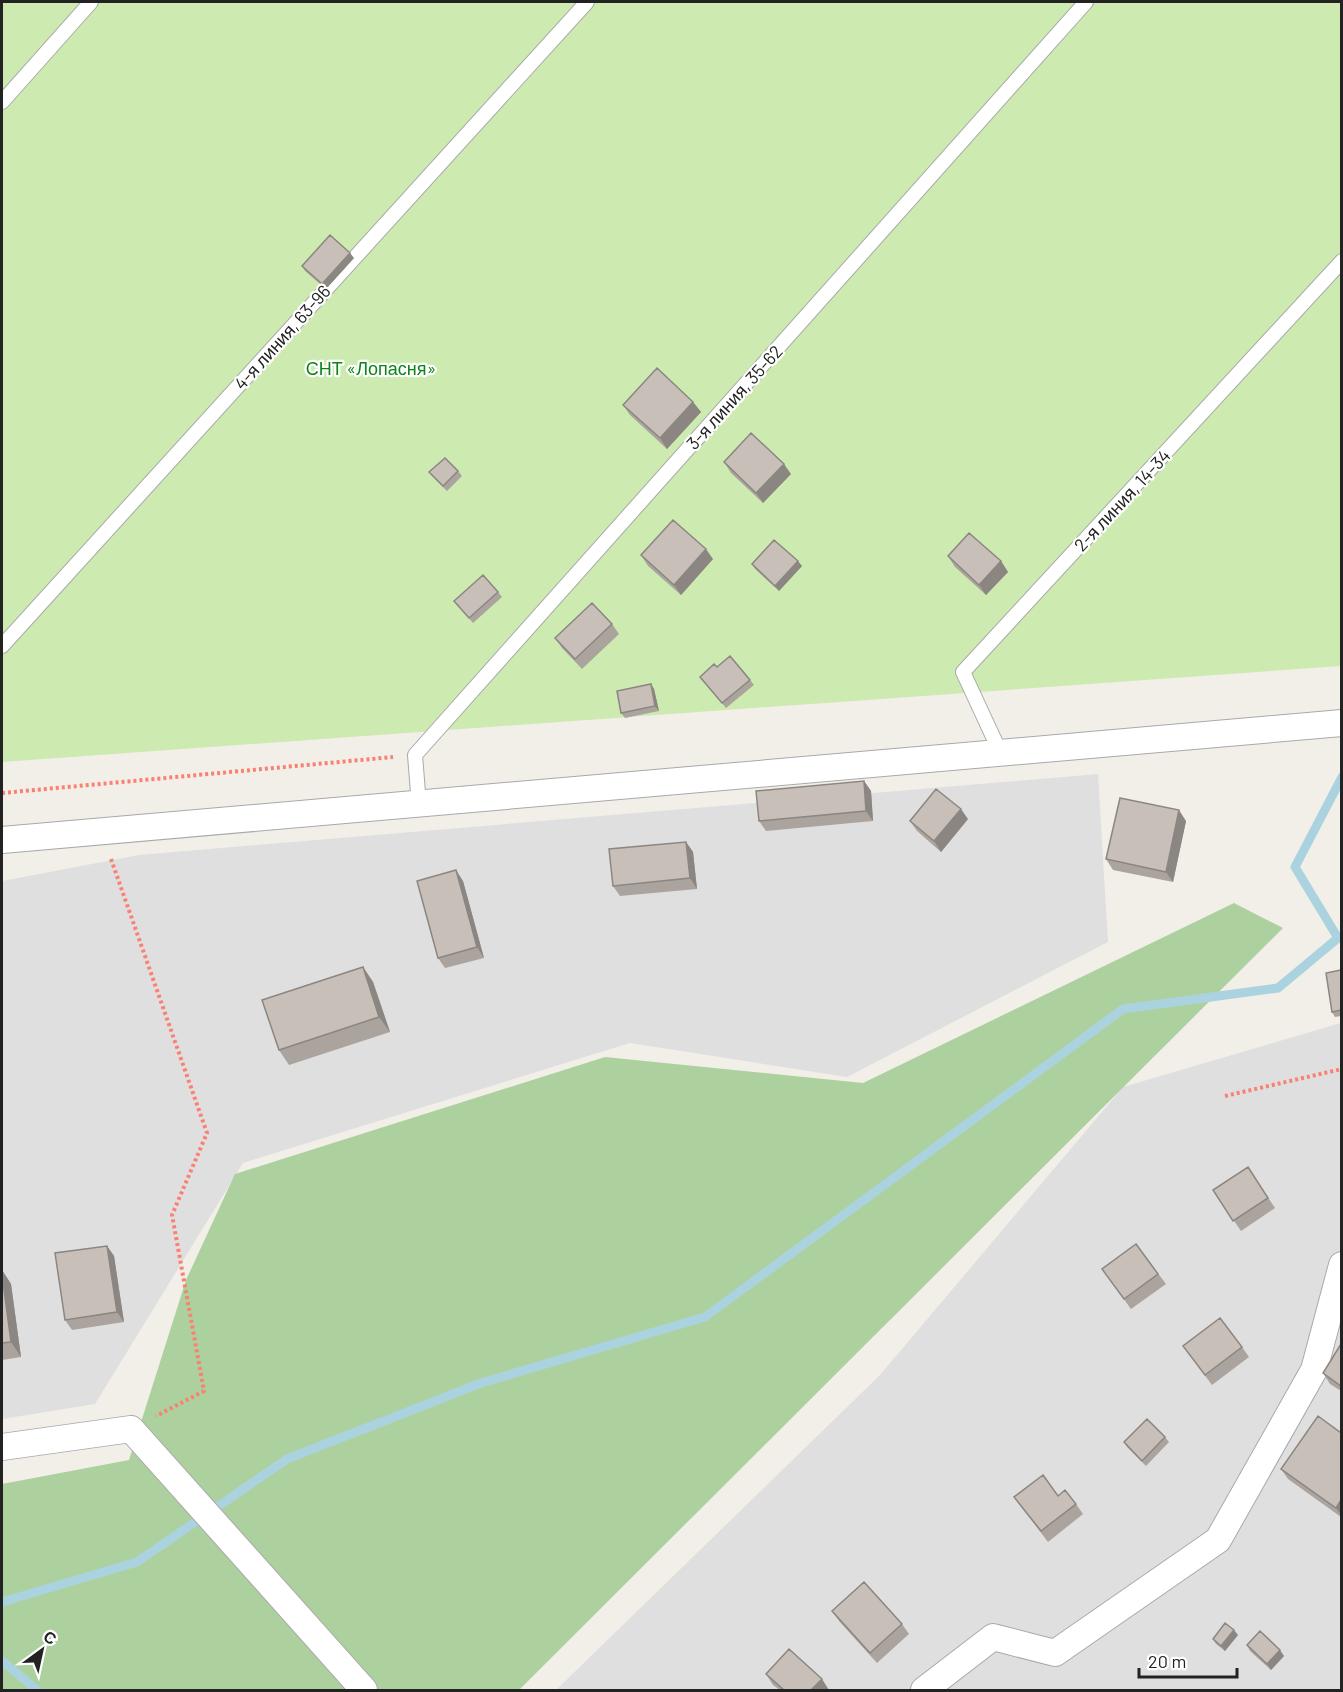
<svg xmlns="http://www.w3.org/2000/svg" width="1343" height="1692" viewBox="0 0 1343 1692" font-family="Barlow,sans-serif">
	<style>
		.residential { fill: #e0dfdf }
		.grass { fill: #cdebb0 }
		.forest { fill: #add19e }
		.lines { fill: none; stroke-linecap: round; stroke-linejoin: round }
		.stream { stroke: #aad3df; stroke-width: 9 }
		.lane-casing { stroke: #a9a9a9; stroke-width: 16 }
		.street-casing { stroke: #a9a9a9; stroke-width: 28 }
		.path { stroke: #fa8072; stroke-width: 4; stroke-dasharray: 3 3; stroke-linecap: butt }
		.lane { stroke: #fff; stroke-width: 14 }
		.street { stroke: #fff; stroke-width: 26 }
		.wall { fill: #aba49e }
		.shaded-wall { fill: #8b8681 }
		.building { fill: #c7bfb8; stroke: #8b8681; stroke-width: 1.5 }
		.labels { text-anchor: middle; dominant-baseline: central; stroke-width: 4.5; stroke-linejoin: round; paint-order: stroke }
		.street-label { font-size: 18px; fill: #222; stroke: #fff }
		.park-label { font-size: 18px; fill: #0c8416; stroke: #fff }
	</style>
	<rect width="100%" height="100%" fill="#f2efe9"/>
	<path class="residential" d="M1098,774L1108,942L847,1077L630,1043L243,1163L95,1404L2,1419V881L139,855Z
		M1341,1023V1690H556L880,1375L1123,1087Z"/>
	<path class="grass" d="M2,2H1341V666L2,762Z"/>
	<path class="forest" d="M1234,903L1283,928L519,1690H2V1484L129,1460L186,1280L235,1174L605,1057L863,1083Z"/>
	<g class="lines">
		<path class="stream" d="M2,1602L137,1562L287,1459L481,1383L705,1317L1123,1009L1278,988L1338,938L1295,867L1342,777
			M2,1661L37,1690"/>
		<g class="lane-casing">
			<path id="lane" d="M2,102L91,2
				M2,646L587,2
				M1001,754L963,672L1342,261
				M419,805L415,755L1086,2"/>
		</g>
		<g class="street-casing">
			<path id="street" d="M2,840L1342,723
				M2,1447L131,1429L364,1690
				M924,1690L993,1637L1055,1653L1218,1540L1314,1370L1342,1265"/>
		</g>
		<path class="path" d="M2,793L393,757
			M111,859L207,1133L172,1215L204,1391L156,1416
			M1225,1096L1342,1069"/>
		<use href="#lane" class="lane"/>
		<use href="#street" class="street"/>
	</g>
	<path class="wall" d="M354,258L326,289L305,271L302,266Z
		M693,402L701,412L667,449L630,415L623,405Z
		M724,462L791,474L763,503L731,473Z
		M458,471L462,476L447,491L433,477L429,472Z
		M641,555L713,559L681,595L648,566Z
		M948,556L1001,561L1008,572L986,595L955,567Z
		M752,564L802,566L779,591L755,569Z
		M498,592L502,597L473,623L454,601Z
		M612,624L619,634L582,669L562,648L555,638Z
		M717,667L750,680L754,685L726,708L700,677Z
		M651,684L654,689L659,711L625,718L621,713Z
		M864,781L871,791L873,821L766,831L759,821Z
		M968,819L941,852L917,831L910,821Z
		M1186,821L1173,882L1113,870L1106,859Z
		M686,842L693,852L697,889L620,896L613,886Z
		M463,881L484,958L445,968L438,958Z
		M363,967L373,982L390,1032L289,1065L279,1050Z
		M1341,970V1016L1335,1017L1332,1012Z
		M1248,1167L1275,1208L1241,1231L1213,1190Z
		M1136,1244L1166,1284L1131,1309L1102,1269Z
		M107,1246L114,1256L124,1322L72,1330L65,1320Z
		M2,1270L11,1284L21,1357L2,1360Z
		M1341,1344V1391L1330,1384L1323,1373Z
		M1183,1346L1242,1347L1249,1357L1212,1385Z
		M1341,1433V1517L1288,1479L1281,1469Z
		M1165,1437L1169,1442L1146,1466L1127,1447L1124,1442Z
		M1058,1496L1076,1504L1083,1514L1048,1542L1014,1497Z
		M832,1611L902,1624L909,1634L877,1663L839,1621Z
		M1238,1635L1225,1651L1216,1644L1213,1639Z
		M1247,1645L1284,1656L1271,1670L1250,1651Z
		M766,1674L829,1690H780L773,1685Z"/>
	<path class="shaded-wall" d="M350,253L354,258L326,289L322,284Z
		M693,402L701,412L667,449L660,438Z
		M784,464L791,474L763,503L756,493Z
		M706,549L713,559L681,595L674,585Z
		M798,561L802,566L779,591L775,586Z
		M1001,561L1008,572L986,595L979,585Z
		M651,684L654,689L659,711L655,706Z
		M864,781L871,791L873,821L866,811Z
		M961,809L968,819L941,852L934,841Z
		M1179,810L1186,821L1173,882L1166,872Z
		M686,842L693,852L697,889L690,878Z
		M456,870L463,881L484,958L477,947Z
		M363,967L373,982L390,1032L379,1017Z
		M107,1246L114,1256L124,1322L117,1312Z
		M2,1270L11,1284L21,1357L11,1342Z
		M1341,1500V1515L1336,1508Z
		M1234,1630L1238,1635L1225,1651L1221,1646Z
		M1280,1650L1284,1656L1271,1670L1267,1664Z
		M822,1679L829,1690H811Z"/>
	<path class="building" d="M330,235L350,253L322,284L302,266Z
		M657,368L693,402L660,438L623,405Z
		M751,433L784,464L756,493L724,462Z
		M445,458L458,471L443,486L429,472Z
		M673,520L706,549L674,585L641,555Z
		M969,533L1001,561L979,585L948,556Z
		M774,540L798,561L775,586L752,564Z
		M483,575L498,592L469,618L454,601Z
		M592,603L612,624L575,659L555,638Z
		M730,656L750,680L722,703L700,677L714,664L717,667Z
		M651,684L655,706L621,713L617,691Z
		M864,781L866,811L759,821L756,791Z
		M936,789L961,809L934,841L910,821Z
		M1120,798L1179,810L1166,872L1106,859Z
		M686,842L690,878L613,886L609,849Z
		M456,870L477,947L438,958L417,881Z
		M363,967L379,1017L279,1050L262,1000Z
		M1341,970V1010L1332,1012L1326,973Z
		M1248,1167L1268,1198L1233,1221L1213,1190Z
		M1136,1244L1158,1274L1124,1299L1102,1269Z
		M107,1246L117,1312L65,1320L55,1253Z
		M2,1275L11,1342L2,1343Z
		M1220,1318L1242,1347L1205,1375L1183,1346Z
		M1341,1344V1386L1323,1373Z
		M1318,1416L1341,1433V1500L1336,1508L1281,1469Z
		M1147,1419L1165,1437L1142,1461L1124,1442Z
		M1043,1475L1058,1496L1065,1490L1076,1504L1041,1531L1014,1497Z
		M864,1582L902,1624L870,1653L832,1611Z
		M1225,1623L1234,1630L1221,1646L1213,1639Z
		M1260,1631L1280,1650L1267,1664L1247,1645Z
		M789,1649L822,1679L811,1690H784L766,1674Z"/>
	<g class="labels">
		<g class="street-label">
			<text transform="translate(282 337) rotate(-48)">4-я линия, 63-96</text>
			<text transform="translate(734 397) rotate(-48)">3-я линия, 35-62</text>
			<text transform="translate(1122 500) rotate(-47)">2-я линия, 14-34</text>
		</g>
		<g class="park-label">
			<text x="371" y="368">СНТ «Лопасня»</text>
		</g>
	</g>
	<rect width="1343" height="1692" fill="none" stroke="#222222" stroke-width="6"/>
	<g transform="translate(42 1650) rotate(33)" stroke="#ffffff" stroke-width="4.5" paint-order="stroke">
	<path d="M0-4.5L10 22L0 15L-10 22Z" fill="#222222"/>
	<text y="-9" font-size="16" font-weight="bold" text-anchor="middle" fill="#222222">С</text>
	</g>
	<path d="M1139 1668v9h98v-9" fill="none" stroke="#222222" stroke-width="3"/>
	<text x="1148" y="1668" font-size="18" fill="#222222" stroke="#ffffff" stroke-width="4.5" paint-order="stroke">20 m</text>
</svg>
